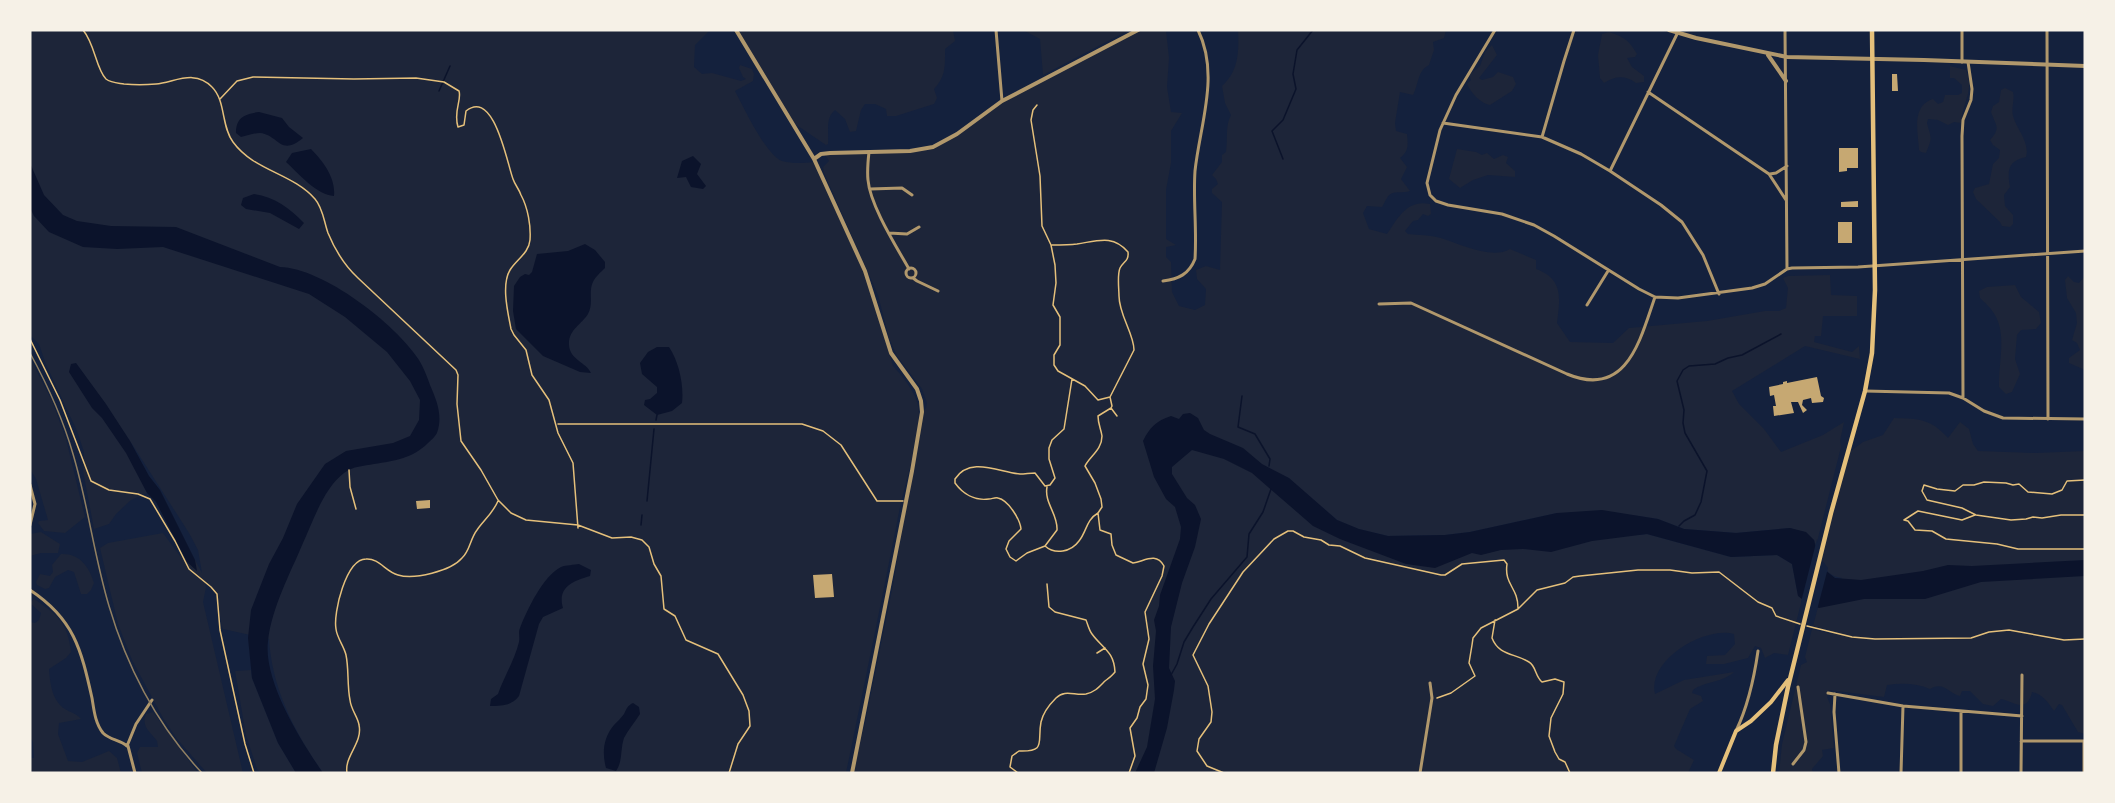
<svg xmlns="http://www.w3.org/2000/svg" width="2115" height="803" viewBox="0 0 2115 803" font-family="Mulish,sans-serif">
	<style>
		.green { fill: #1d2539 }
		.water { fill: #0b132b }
		.pier { fill: #14213d }
		.lines { fill: none; stroke-linecap: round; stroke-linejoin: round }
		.stream { stroke: #0b132b; stroke-width: 1.5 }
		.building { fill: #c6a872 }
		.path { stroke: #e5c07b; stroke-width: 1.5 }
		.minor { stroke: #b1986c; stroke-width: 3 }
		.tertiary { stroke: #b1986c; stroke-width: 4 }
		.secondary { stroke: #e5c07b; stroke-width: 4 }
		.primary { stroke: #e5c07b; stroke-width: 4.5 }
		.rail { stroke: #918062; stroke-width: 1.5 }
	</style>
	<rect width="100%" height="100%" fill="#14213d"/>
	<path class="green" d="M30,30H710L695,45L694,67L702,74L712,73L741,81L746,79L743,77L739,68L740,65L752,69L754,74L753,81L735,91C744,108 766,155 782,161C793,164 804,163 815,162L865,271L864,274L868,280L893,366C904,378 919,396 919,413C919,447 905,480 899,512C882,599 864,686 846,773H323C295,733 272,689 269,639L223,629C216,608 225,599 205,583L206,587L203,602L243,773H207L177,739L163,718L132,660L118,624L100,548L108,543L163,533L180,556L194,558L202,573L198,550L189,533L130,441L76,363L154,490L131,500L116,514L109,524L94,529L83,471L84,452L77,431L45,362L39,344L30,335Z
		M736,30H953L955,41L945,49C945,65 946,77 934,89L937,98L934,104L896,116H887L886,109L875,104H865L861,110L856,131L850,132L845,119L835,110C825,118 829,132 828,144L826,145L792,122Z
		M1023,30H1129L1043,75L1040,39Z
		M1138,30H1166L1169,58L1167,87L1171,112L1182,113L1171,131V163L1166,190V239L1176,245L1166,247V257L1171,262L1172,292L1179,306L1195,310L1205,305L1206,289L1197,279L1196,270L1206,266L1220,270L1222,202L1212,193V189L1218,184L1216,179L1212,175L1222,162V155L1226,152C1228,138 1225,126 1231,115L1225,103L1222,86C1239,71 1239,50 1238,30H1446L1444,38L1433,42L1434,50L1429,65C1417,71 1419,84 1413,95L1400,92L1395,123L1396,131L1407,134C1408,145 1409,151 1400,158L1407,167L1401,179L1410,191C1402,194 1392,189 1387,198C1385,201 1384,204 1382,207L1367,206L1363,213L1369,229L1387,234C1398,218 1407,199 1430,204L1431,214L1428,216L1423,214L1418,220L1413,221L1405,231L1408,234C1419,235 1430,235 1441,238C1460,244 1492,260 1510,249L1536,260V269C1564,279 1560,299 1557,323L1570,342L1613,343L1629,328L1707,321L1765,311H1779L1786,308L1788,288L1783,278L1788,276L1830,275L1831,295L1857,296V316H1823L1821,336H1815L1814,342L1852,352L1859,346L1860,359L1805,346L1732,391L1739,404L1764,429L1781,452L1823,435L1844,422L1840,441L1841,447L1816,546L1814,540L1791,528L1736,533L1684,529L1658,519L1638,516L1575,513H1557L1470,532L1445,535L1388,536L1358,529L1337,520L1287,477L1292,504L1433,563L1564,525L1640,535L1647,534L1731,557L1777,555L1792,564L1798,595L1802,599L1788,655L1774,653L1765,658L1761,648L1755,646L1748,658L1724,664H1706L1707,656L1725,655L1735,644L1734,634C1705,626 1647,660 1655,694L1684,680L1734,672C1722,683 1705,681 1693,690L1692,693L1701,696L1703,701L1690,709L1674,746L1676,749L1694,760L1688,773H852L865,723L893,585L922,412L926,408L927,403L922,389L897,356L889,338L878,295L824,173L823,167L829,161L824,153L921,150L945,141L1002,101Z
		M1609,32C1624,37 1629,40 1637,54L1635,57L1627,58L1632,67L1644,76V82L1636,83C1624,75 1616,76 1604,83L1600,78L1598,55L1602,34Z
		M1492,45L1497,55L1479,78L1482,80L1493,77L1498,72L1513,77L1516,84L1512,91L1490,105C1480,103 1471,93 1467,84L1471,80L1469,75L1480,66L1485,52Z
		M1950,66L1966,70C1975,90 1962,103 1961,123L1954,122L1948,125L1938,120L1928,119L1927,123C1931,139 1933,136 1926,153L1921,152L1919,150C1918,132 1911,106 1933,99L1938,104L1943,102L1945,95H1958L1962,93V85L1954,78H1950Z
		M2005,88L2013,92C2015,100 2011,108 2013,116C2017,130 2030,142 2026,157C2008,161 2007,170 2010,187L2004,195L2005,206L2013,215V224L2010,227L2002,226L2000,222L1976,199L1973,192L1975,188L1989,184L1993,164L1999,158L2000,150L1993,145L1990,140C2001,128 1996,126 1991,112L1993,106L1999,102L2001,90Z
		M1457,149L1476,152L1482,155L1487,153L1494,159L1503,155L1508,157L1506,163L1515,171V177L1488,175L1473,180L1460,188L1449,179Z
		M2068,276L2074,282L2079,283L2085,276V370L2069,363V358L2080,350L2077,343L2072,340L2077,323L2076,313L2067,298L2065,280Z
		M2015,285L2021,297L2039,312L2041,323L2036,329L2021,330L2017,335L2015,359L2020,374L2012,392L2006,394L1999,387C1998,363 2008,333 1993,312C1990,307 1984,302 1980,298L1979,291L1987,287Z
		M30,358L52,401L66,439L85,517L65,533L44,531L38,523L39,521L48,520L36,479L30,469Z
		M1894,418C1919,419 1930,418 1948,438L1960,422L1969,429L1973,444L1978,451L2036,453L2085,451V734L2078,732L2062,705L2059,704L2054,711C2048,702 2042,694 2032,692C2027,714 2014,702 2001,699L1993,706L1983,704L1970,691H1962L1960,696C1948,693 1944,681 1930,689C1916,683 1902,683 1887,685L1884,697L1829,690L1827,697L1830,704L1834,748L1822,750L1823,756L1812,769L1813,773H1779L1782,744L1801,665L1807,662L1805,657L1812,629L1831,634V631L1813,626L1818,607L1842,578C1831,577 1825,570 1819,561L1848,453L1863,442L1883,435Z
		M41,532L60,544L58,553H41L30,556V534Z
		M61,554C79,553 89,566 94,583L91,590L87,594H81L74,572L68,570L55,577L49,588L45,589L37,585L36,582L40,574L50,576L53,572L52,565Z
		M34,599C57,614 68,623 71,652L66,658L49,669C50,683 52,701 65,709C71,713 76,713 81,719L59,723L58,734L68,761L82,762L109,751L117,758L121,773H30V758H34L33,742L30,737V622L35,623L39,620L41,613L30,603Z
		M251,670L252,678L278,743L296,773H261L257,769L246,735L235,671Z
		M153,712L198,773H142L137,753L140,747H158L157,741C150,731 141,727 146,714Z"/>
	<path class="water" d="M259,112L282,118L289,127L303,138C280,157 279,135 260,133C254,133 247,136 241,137L236,133C236,118 244,114 259,112Z
		M311,149C323,161 336,178 334,196C317,195 299,174 286,162L292,153Z
		M693,156L701,164L697,174L706,186L703,189L691,187L686,177L677,178L682,161Z
		M30,163L44,195L63,215L77,221L111,226L176,227L280,267C323,268 396,324 419,360C424,368 427,377 430,385C437,401 443,416 437,433C435,437 431,440 428,443C413,458 395,461 374,464C364,466 353,466 344,473C324,488 313,521 303,543C290,574 272,607 268,641C263,681 301,741 323,773H296L278,743L252,678L248,638L251,610L269,564L283,538L297,504L325,464L346,451L393,443L410,436L419,420L420,400L410,381L387,352L345,317L309,294L163,247L117,249L83,247L49,232L34,216L30,208Z
		M254,194C275,197 289,208 304,223L299,229L270,213L246,209L241,205L243,198Z
		M585,244L595,250L605,262V268C601,272 595,277 593,282C588,292 594,303 588,314C582,324 568,330 569,345C570,360 586,362 591,373L580,372L543,356L516,329L513,311L514,286L520,277L525,274L529,275L532,272L537,254L568,251Z
		M657,347H669C679,362 684,385 682,403L672,411L657,415L644,405L645,400L650,399L657,393V387L642,374L640,363L648,352Z
		M76,363L106,404L130,441L149,476L160,490L195,560L197,571L187,562L156,502L147,493L126,453L102,418L92,408L69,372L71,364Z
		M1190,413L1198,418L1204,430L1210,434L1243,448L1262,464L1289,478L1337,520L1359,529L1388,536L1445,535L1470,532L1557,513L1602,510L1658,519L1684,529L1736,533L1790,528L1806,532L1814,540L1819,561L1825,570L1835,578L1861,580L1923,571L1948,565L1972,566L2085,560V576L1981,582L1925,599H1864L1819,608L1806,602L1798,596L1792,564L1777,555L1731,557L1647,534L1592,541L1551,552L1523,549L1501,550L1481,555L1472,553L1435,568L1406,564L1340,539L1313,526L1252,473L1224,459L1192,450L1172,467V474L1187,498L1195,505L1201,519L1195,547L1182,583L1171,627L1169,668L1175,681L1174,690L1167,728L1154,773H1135L1147,747L1155,699L1153,666L1156,631L1154,620L1159,606L1160,595L1180,539L1181,527L1175,507L1166,499L1154,477L1143,441C1150,427 1156,421 1171,416L1179,419L1183,414Z
		M579,564L591,570L590,576C573,581 557,587 563,608L543,617L539,624L519,696C511,706 502,706 490,706L491,699L498,694C504,677 515,659 519,642C520,637 518,632 520,628C527,610 543,576 561,567C566,565 574,565 579,564Z
		M633,703L639,707L640,714C635,722 628,730 624,738C620,750 623,761 616,771L606,768C602,753 603,738 614,725C617,722 621,718 624,714C627,708 627,706 633,703Z"/>
	<path class="pier" d="M1817,539L1822,560L1828,568L1817,610L1801,602Z"/>
	<g class="lines">
		<path class="stream" d="M439,91L450,66
			M1283,159L1272,131L1283,120L1296,89L1293,74L1297,50L1313,30
			M1242,396L1238,427L1255,434L1270,459L1269,466
			M656,420L657,415
			M647,501L654,429
			M641,525L642,515
			M1679,526L1684,521L1695,515L1701,502L1707,471L1685,433L1683,423L1684,410L1677,381L1683,370L1689,366L1715,364L1728,358L1742,355L1781,334
			M1171,675L1177,664L1184,642L1193,627L1211,599L1247,557L1249,534L1263,512L1271,489"/>
	</g>
	<path class="building" d="M1892,74H1897L1898,91H1892Z
		M1839,148H1858V168H1847V171L1839,172Z
		M1858,201V207H1841V202Z
		M1838,222H1852V243H1838Z
		M1817,377L1821,396L1824,398L1823,402L1812,403L1811,398L1803,400L1802,405L1807,410L1803,413L1798,402H1791L1794,413L1774,416L1773,406H1776L1774,395L1770,396L1769,387L1783,384V382L1787,381V383Z
		M430,500V508L417,509L416,501Z
		M832,574L834,597L815,598L813,575Z"/>
	<g class="lines">
		<path class="path" d="M83,30C95,44 96,69 106,79C111,83 118,83 124,84C134,85 145,85 156,84C175,82 195,69 212,87C226,101 221,126 233,142C254,171 292,173 315,199C323,208 324,222 328,233C335,250 344,265 358,278L456,370L458,375L457,404L461,441L481,470L498,500L511,513L526,520L578,525L612,538L631,537L642,540L649,547L654,564L661,576L664,609L675,616L686,640L718,654L743,695L749,711L750,726L738,744L729,773
			M220,99L237,81L253,77L354,79L416,78L444,82L459,91C462,100 453,111 458,127L464,125L466,111C494,88 507,163 513,179C515,185 519,189 521,195C528,208 531,226 530,240C529,253 516,260 510,270C501,285 508,313 511,329L514,335L526,350L532,375L549,400L558,433L573,463L578,528
			M1037,105L1033,110L1031,120L1040,176L1042,226L1051,245L1055,265L1056,283L1053,305L1060,317V345L1054,355V365L1058,371L1085,386L1098,400L1110,397
			M1052,245C1060,245 1069,245 1077,244C1097,241 1113,234 1128,252C1129,261 1124,261 1120,268C1117,275 1119,289 1119,296C1119,315 1134,334 1134,350L1110,397L1112,406L1111,408L1117,416
			M30,339L60,400L91,481L109,490L138,494L150,499L175,541L189,569L211,587L217,594L220,630L245,744L254,773
			M1072,379L1064,429L1052,440L1049,448V459L1055,478L1050,485L1045,486L1035,473C1030,473 1025,474 1020,474C999,472 970,456 955,479V483C963,494 975,501 989,499C992,499 995,497 998,498C1008,500 1020,519 1021,529L1009,541L1006,549L1010,557L1016,561L1027,553L1045,546C1055,555 1071,552 1079,541C1087,531 1086,520 1098,513
			M1111,408L1098,416C1098,424 1101,429 1102,436C1102,450 1090,456 1085,466L1095,483L1101,499L1102,507L1098,513L1100,530L1111,534L1112,545L1116,555L1133,563C1145,561 1156,552 1164,566L1162,576L1145,612L1149,639L1143,664L1148,685L1146,699L1140,707L1137,718L1130,728L1135,756L1129,773
			M558,424H802L823,431L841,445L877,501H903
			M349,470L350,487L356,509
			M2085,480L2067,481L2062,490L2052,494L2028,492L2019,484L2013,485L2006,483L1984,482L1974,485H1963L1955,491L1937,489L1924,485L1922,491L1927,500L1962,508L1976,515L2011,520L2026,519L2033,517L2042,518L2061,515H2085
			M1975,515L1962,520L1918,511L1904,520L1908,521L1915,530L1932,531L1946,539L1997,544L2018,549H2085
			M1045,546L1057,530C1058,514 1044,503 1047,487
			M1495,620L1492,638C1499,656 1515,653 1529,662C1536,666 1535,676 1542,682L1555,679L1564,682L1563,694L1551,718L1549,736L1555,752L1559,759L1565,762L1570,773
			M1807,626L1852,637L1875,639L1971,638L1989,632L2009,630L2064,640L2085,639
			M1097,653L1105,648
			M1437,698L1451,693L1475,676L1469,663L1472,645L1473,638L1481,628L1518,609L1537,590L1565,583L1573,577L1580,576L1638,570H1670L1692,573L1719,572L1758,602L1772,608L1776,616L1800,624
			M347,773C344,756 363,743 359,725C358,717 351,710 350,700C347,685 349,669 346,655C344,646 337,638 336,629C333,613 346,559 366,559C379,558 386,572 398,575C414,580 451,571 462,558C470,551 470,539 477,530C484,520 493,513 498,501
			M1018,773L1010,767L1012,756L1019,751C1047,752 1037,742 1041,722C1043,713 1049,705 1056,698C1065,689 1075,696 1086,694C1095,692 1099,687 1105,681C1109,678 1112,676 1115,672C1114,651 1102,648 1092,634C1089,630 1088,625 1086,620L1055,612L1049,607L1047,584
			M1224,773L1207,766L1197,751L1199,739L1211,722L1212,712L1208,686L1193,655L1209,624L1243,572L1274,539L1288,531H1293L1304,537L1321,540L1329,545L1340,546L1365,558L1441,575H1445L1462,564L1504,560L1507,564C1504,585 1518,587 1518,608"/>
		<path class="minor" d="M996,30L1002,101
			M1495,30L1456,95L1440,130L1427,183L1430,195L1436,201L1448,205L1502,214L1534,225L1554,236L1639,289L1655,297L1678,298L1752,288L1765,284L1787,269L1792,268L1858,267L2085,251
			M1785,30L1787,269
			M1962,30V62
			M2047,30L2048,419
			M1648,92L1769,174L1786,200
			M1443,123L1542,137L1581,154L1610,171L1661,205L1682,222L1703,255L1719,294
			M1542,137L1564,61L1574,30
			M869,152C868,161 867,171 868,180C870,205 896,246 909,269
			M1610,171L1679,30
			M1770,174L1776,173L1787,166
			M870,189L902,188L912,195
			M889,233L907,234L919,227
			M906 273a5 5 0 1 1 10 0a5 5 0 1 1-10 0Z
			M913,278L917,281L938,291
			M1163,281C1179,279 1189,274 1195,259C1197,229 1193,200 1195,171C1200,124 1220,75 1198,30
			M1379,304L1411,303L1567,374C1627,399 1640,340 1655,297
			M1587,305L1608,271
			M1865,391L1949,393L1963,398L1984,411L2003,418L2085,419
			M1963,398L1962,136L1963,120L1971,100L1972,89L1968,62
			M30,485L35,504L30,525
			M30,590C74,619 81,649 92,698C94,710 95,723 103,733C110,740 120,740 127,746
			M1828,693L1903,706L2022,716
			M1835,694L1834,712L1839,773
			M1736,731C1748,706 1754,679 1758,651
			M2021,741H2085
			M127,746L136,724L152,700
			M128,746L135,773
			M1793,764L1804,750L1806,742L1798,687
			M1420,773L1432,698L1430,683
			M1901,773L1903,706
			M1961,773V712
			M2021,773L2022,675
			M2084,773V742"/>
		<path class="tertiary" d="M736,30L814,159L865,271L891,353L917,389L921,401L922,412L912,471L852,773
			M1669,30L1696,38L1787,57L1924,60L2085,66
			M1768,55L1786,81
			M814,159L821,154L830,153L910,151L933,147L957,134L1002,101L1138,30"/>
		<path class="secondary" d="M1719,773L1736,731L1751,721L1771,702L1788,680"/>
		<path class="primary" d="M1773,773L1776,745L1788,687L1831,513L1865,391L1872,353L1875,290L1872,30"/>
		<path class="rail" d="M30,353C48,386 63,419 73,454C88,504 94,556 109,606C127,667 158,726 202,773"/>
	</g>
	<rect width="2115" height="803" fill="none" stroke="#f6f1e7" stroke-width="63"/>
</svg>
